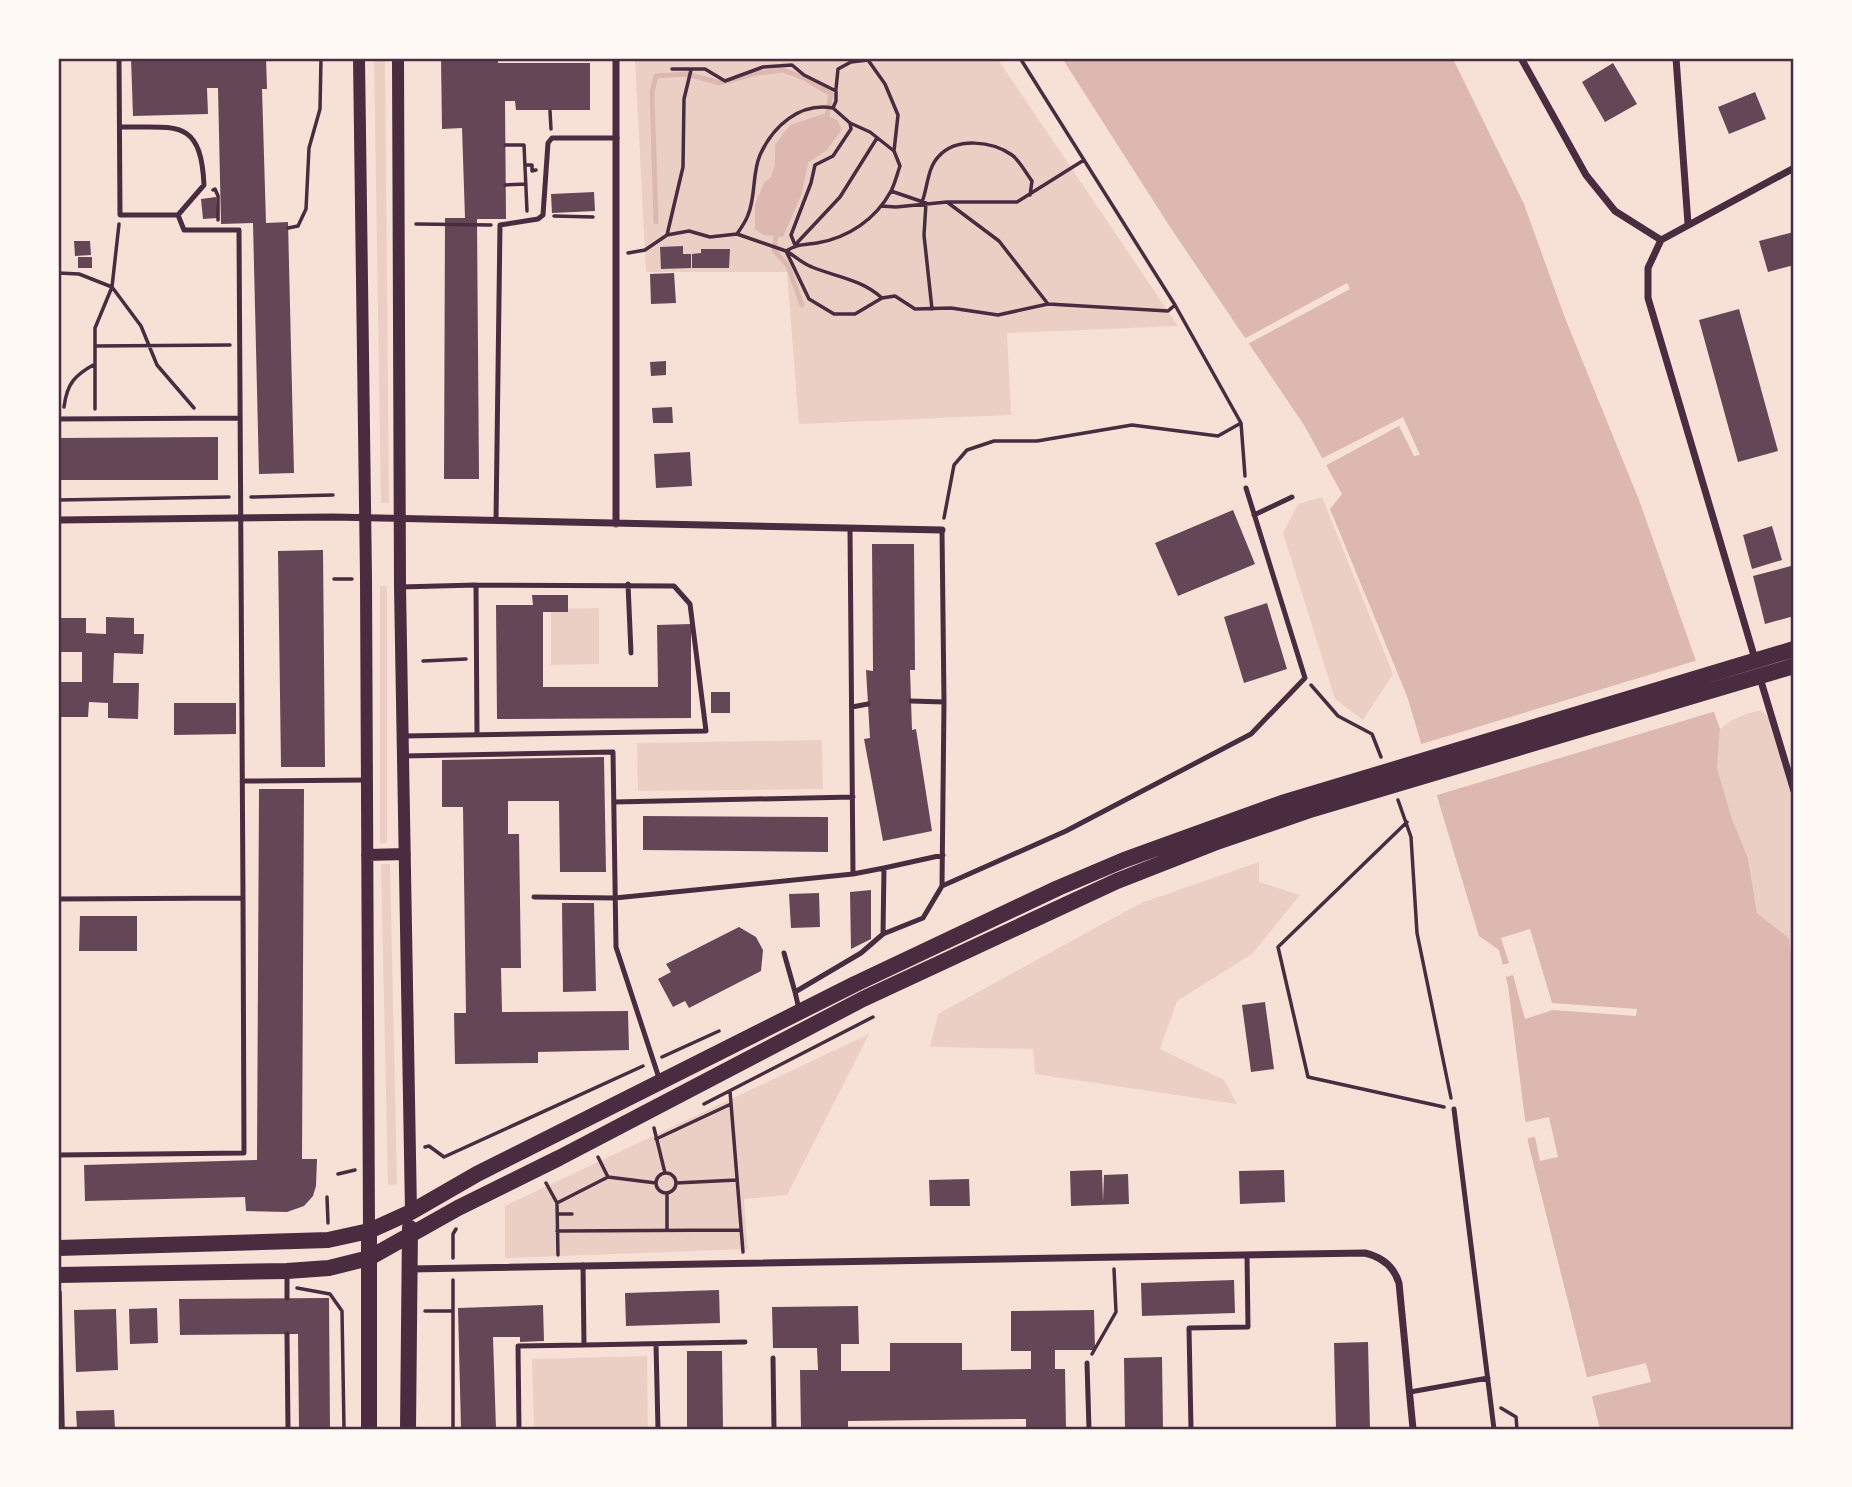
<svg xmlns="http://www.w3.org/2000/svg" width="1852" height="1487" viewBox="0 0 1852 1487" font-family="'Fira Sans',sans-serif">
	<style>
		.green { fill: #ebcfc5 }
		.water { fill: #dcb8b0 }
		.pier { fill: #f7e1d7 }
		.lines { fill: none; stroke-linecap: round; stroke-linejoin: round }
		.stream { stroke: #dcb8b0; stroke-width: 5 }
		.building { fill: #644757 }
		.path { stroke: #4a2c40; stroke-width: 3.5 }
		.service { stroke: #4a2c40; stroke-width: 5 }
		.minor { stroke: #4a2c40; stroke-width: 7 }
		.tertiary { stroke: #4a2c40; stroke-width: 12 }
		.primary { stroke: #4a2c40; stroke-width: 16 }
		.neatline { fill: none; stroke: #4a2c40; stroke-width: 2.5 }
	</style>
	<rect width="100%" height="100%" fill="#f7e1d7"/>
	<path class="green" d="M374,58H385L389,503H381Z
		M635,58H997L1178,326L1007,333L1011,415L799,424L787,272H646Z
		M1322,497L1393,674L1363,720L1335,699L1283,533L1298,504Z
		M380,586H387V843H380Z
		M599,608V664L551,665V609Z
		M1761,710L1772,721L1794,788V976L1789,938L1757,913L1748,858L1732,819L1717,768L1720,729C1732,718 1745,714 1761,710Z
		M822,740L823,789L638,791L637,743Z
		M1259,862V882L1300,895L1252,954L1177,1001L1160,1049L1224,1080L1237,1104L1035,1074L1033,1049L930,1047L938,1014L1141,903Z
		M381,864H390L397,1184L388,1185Z
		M869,1034L787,1195L744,1199L748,1249L505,1258V1206Z
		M647,1356L648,1429H534L532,1359Z"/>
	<path class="water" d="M1062,58H1452L1456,65L1524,204L1565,318L1639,500L1720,729L1717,768L1732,819L1748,858L1757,913L1789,938L1794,976V1429H1600L1528,1142L1508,986L1499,950L1479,936L1407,696L1330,509L1342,494L1304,425L1170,227Z
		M823,114L837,120L842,129L827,150L808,163L802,193L783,237L763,235L755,229V205L764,183L771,177L775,165V145L790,125Z"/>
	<path class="pier" d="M1347,283L1350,289L1246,345L1242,340Z
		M1403,417L1420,455L1414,456L1399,426L1323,467L1319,460Z
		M1698,660L1716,711L1434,796L1418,745Z
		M1530,929L1552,1003L1637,1009L1636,1016L1553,1010L1525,1019L1513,975L1502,978L1499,966L1509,963L1501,938Z
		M1549,1117L1558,1157L1540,1161L1535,1137L1524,1139L1522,1123Z
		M1646,1363L1651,1382L1589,1397L1584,1378Z"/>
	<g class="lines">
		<path class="stream" d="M656,222L652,92L656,76L687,74L720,83L757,73L783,70L804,78L831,94L827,116
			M776,236L774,250L788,266L802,305"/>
	</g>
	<path class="building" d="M131,58H266L267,89H262L266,223L288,222L294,473L259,474L253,223L221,224L218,88H207L208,114L133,116Z
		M441,58H498V63H590V110H516L515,101H505L506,219H477L479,479H444L445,218H465L462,128L442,129Z
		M1613,63L1637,104L1605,122L1582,82Z
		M1755,92L1766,119L1729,134L1718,107Z
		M594,192L595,211L552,213L551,194Z
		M216,197L218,218L203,219L201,199Z
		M1794,232V265L1768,272L1759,241Z
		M74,241H90L91,255L75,256Z
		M683,246V254H691V268L661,269L660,247Z
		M701,249H730L729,268H692V254L701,253Z
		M78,257H92V268H78Z
		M674,273L676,303L651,304L650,274Z
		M1739,309L1778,451L1738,462L1699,320Z
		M666,361V375L651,376L650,362Z
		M672,407L673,423H653L652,408Z
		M218,437V480H58V438Z
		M690,452L692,486L656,488L654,454Z
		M1233,510L1255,564L1178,596L1155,543Z
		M1772,526L1782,560L1752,569L1743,535Z
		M872,544H914L915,670H910L912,730L916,729L932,831L883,841L864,739L870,738L866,670L873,671Z
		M323,550L325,767H281L278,551Z
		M1791,566L1794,577V616L1765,624L1753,576Z
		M532,595H568V612H543V687H658L657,625L691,624V718L497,719L496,605H533Z
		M1267,603L1287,669L1244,683L1224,617Z
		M106,617L134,618V634H144L143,654L114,653L113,683H139L138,719L108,718V703L89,702L88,717H58V682H82V652H58V618H86V633L106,634Z
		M711,692H730V713H711Z
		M174,703H236V734L174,735Z
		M604,757L606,872H560L559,801H508V834H519L521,968H501L502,1012L628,1011L629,1050L538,1052V1063L455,1064L454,1013H466L463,807H442V760Z
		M259,789H304L302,1159H317L316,1186L313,1196L304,1206L287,1212L246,1211L245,1197L85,1201L84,1165L257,1160Z
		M643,816L828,817V852L643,850Z
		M871,890V939L851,949L850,892Z
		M819,893L820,927L791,928L789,894Z
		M562,903H594L596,991L563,992Z
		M80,916H137V951H79Z
		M739,927L756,937L763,950L761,971L689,1008L685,1001L673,1007L658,979L671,972L666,964Z
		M1265,1002L1274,1069L1251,1072L1242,1005Z
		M1099,1170H1102L1103,1202L1104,1175L1128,1174L1129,1204L1071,1206L1070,1171Z
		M1284,1170L1285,1202L1240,1204L1239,1171Z
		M969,1179L970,1206H930L929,1180Z
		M1234,1280L1235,1313L1142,1316L1141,1283Z
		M719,1290L720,1323L626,1326L625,1293Z
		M329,1298L330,1429H299L298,1334L180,1335L179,1299Z
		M543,1305L544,1341L520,1342V1337H493L496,1429H461L458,1308Z
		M858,1306L859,1344H841V1371H890V1343H962V1370L1031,1369V1351H1011V1311L1094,1310L1095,1350H1055V1369H1065L1066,1429H1026V1419L848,1421V1429H801L800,1370H818L817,1348H773L772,1307Z
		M157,1308L158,1343L130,1344L129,1309Z
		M116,1309L118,1370L76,1372L74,1310Z
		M1368,1342L1370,1429H1336L1334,1343Z
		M687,1351H722L723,1429H687Z
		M1162,1357L1163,1429H1125L1124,1358Z
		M114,1410L115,1429H77L76,1411Z"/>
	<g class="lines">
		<path class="path" d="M1020,58L1175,305L1241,423L1245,476
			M836,89L838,69L851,62L868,60L885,84L898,115L894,151
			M550,111L551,129
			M850,123L851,129L833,156L815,165L811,183L791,235L795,245L840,197L877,138
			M505,145H524L527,211
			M525,165H532V171L536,170
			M505,185L526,184
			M213,190L215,189L218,196V220
			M891,191L926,203L924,235L932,309
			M922,202C928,187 927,168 939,156C957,137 992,141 1012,155C1019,160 1026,173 1032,181L1030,195
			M881,206L896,207L947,202H1017L1084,160
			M554,216L593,217
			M416,224L491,225
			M288,228L298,226L306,209L309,148L320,109L321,58
			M737,234C741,228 746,221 748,215C756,196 752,173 760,155C773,126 800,102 833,108
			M667,235L683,167L684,99L691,70
			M786,251L809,299L834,314H855L882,298L895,296L915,309L951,308L998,315L1048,304L999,241L947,202
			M788,252C796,257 803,264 812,267C836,277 861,279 882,298
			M628,253L645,250L667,235L689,231L710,237L737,234L786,251C797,244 805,245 817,243C848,238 876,219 891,191C895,184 897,174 900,166L894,151L870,132L850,123L833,108L836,101V91L804,75L792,65L763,67L725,81L705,69H672
			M58,273L79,274L112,287L141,326L157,365L194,408
			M1048,304L1168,311L1175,305
			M95,346L230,345
			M64,407C67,383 75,375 95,364
			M95,409V328L112,287L119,224
			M251,497L333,495
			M58,500L229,497
			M944,518L954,465L967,450L994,441H1037L1132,425L1218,436L1241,423
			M334,579H352
			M423,661L466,659
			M1311,685L1338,716L1372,734L1381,757
			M1398,800L1411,837L1417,933L1451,1098
			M1407,822L1278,947L1308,1077L1444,1107
			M662,1057L719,1031
			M730,1091L743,1252
			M704,1104L873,1017
			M654,1128L665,1173
			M656,1139L731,1104
			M425,1147L429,1146L444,1157L643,1066
			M598,1157L608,1177L656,1183
			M656 1183a10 10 0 1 1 20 0a10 10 0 1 1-20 0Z
			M338,1174L355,1170
			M546,1183L557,1203L558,1255
			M676,1183L737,1180
			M667,1194V1230
			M327,1197L328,1223
			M557,1203L608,1177
			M557,1214H572
			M557,1231L741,1230
			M453,1258V1234L456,1229
			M297,1288L330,1294L342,1311L344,1429
			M60,1292L63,1429
			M425,1311H452
			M1092,1354L1116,1312L1114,1269
			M1501,1408L1516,1417L1517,1429
			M453,1429V1280"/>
		<path class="service" d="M119,58L120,215H178L204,185C201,117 175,128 120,127
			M58,419L240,418
			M1254,515L1292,497
			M496,521L500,225L538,219L543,215L548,143L552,138H617
			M628,584L631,653
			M476,585L477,735
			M400,587L476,585L674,586L690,604L706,731L404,736
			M911,701L944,702
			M852,707L868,704
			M403,756L613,752L616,947L659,1078
			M242,781L367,780
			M614,802L853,797
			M853,874L884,868
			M942,886L944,702L942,530
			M534,897L615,898L853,874L850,528
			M58,899L243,898L239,230H184L178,215
			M883,934L923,918L942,886L1066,831L1251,734L1305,678L1246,488
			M784,953L795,992
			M799,1009L795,992L861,953L883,934L884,868L943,855
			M1454,1109L1494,1429
			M58,1155L244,1153L243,898
			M583,1265L584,1345L745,1342
			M287,1273V1298
			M287,1334L288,1429
			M656,1344L658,1429
			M773,1358L774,1429
			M1087,1363L1089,1429
			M1410,1392L1488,1378
			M519,1429L518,1346L584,1345
			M1191,1429L1189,1328L1248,1327L1247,1255"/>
		<path class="minor" d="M616,58V524
			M1521,58L1586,175L1615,211L1661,240
			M1676,58L1688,224
			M1661,240L1648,268V298L1755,659
			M1661,240L1794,168
			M58,520L333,517L942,530
			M1760,678L1794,791
			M410,1269L1365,1253C1382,1257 1394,1267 1399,1283L1413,1429"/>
		<path class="tertiary" d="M359,58L366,578L369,1231
			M398,58L400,587L411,1212
			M367,855L405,854"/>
		<path class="primary" d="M369,1231V1429
			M58,1248L328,1240L369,1231L411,1212L477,1174L855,984L1058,888L1124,860L1282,803L1794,649
			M58,1275L287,1271L329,1268L369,1258L458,1208L559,1158L863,999L1117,881L1214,843L1313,809L1794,666
			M408,1429L410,1228"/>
	</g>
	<rect width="1852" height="1487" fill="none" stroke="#fffaf5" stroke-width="119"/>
	<rect x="60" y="60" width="1732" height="1368" class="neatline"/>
</svg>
